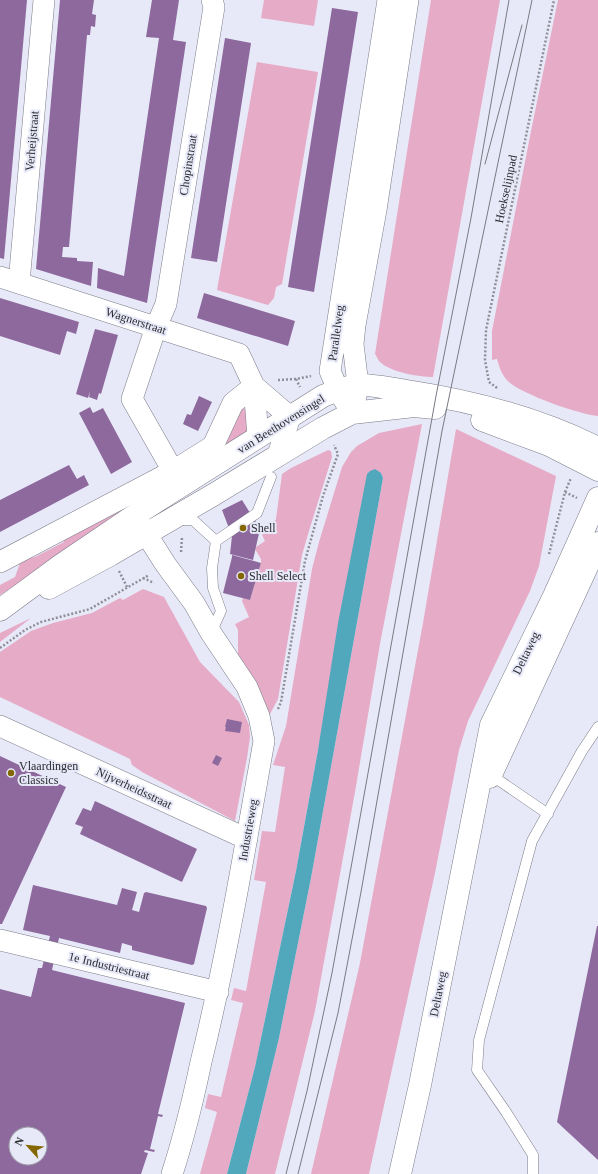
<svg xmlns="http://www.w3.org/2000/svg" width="598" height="1174" viewBox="0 0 598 1174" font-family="Georgia,serif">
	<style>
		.green { fill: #e6abc7 }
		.water { fill: #51a8bc }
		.building { fill: #8d699d; fill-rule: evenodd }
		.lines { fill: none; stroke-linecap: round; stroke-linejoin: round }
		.lane-casing { stroke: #7a7b88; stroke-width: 11 }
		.street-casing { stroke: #7a7b88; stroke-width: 22 }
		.secondary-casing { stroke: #7a7b88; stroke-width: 23 }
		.path { stroke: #8e8f99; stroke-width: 2.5; stroke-dasharray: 2 2; stroke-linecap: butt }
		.lane { stroke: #fff; stroke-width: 10 }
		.street { stroke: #fff; stroke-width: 21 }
		.secondary { stroke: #fff; stroke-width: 22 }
		.tram { stroke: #797a83; stroke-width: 1 }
		.poi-dot { fill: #846700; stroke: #e8e9f8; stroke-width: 1.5 }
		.labels { text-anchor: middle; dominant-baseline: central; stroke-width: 4; stroke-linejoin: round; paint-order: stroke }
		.street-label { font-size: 12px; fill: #2a2b30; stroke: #e8e9f8 }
		.poi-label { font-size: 12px; fill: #2a2b30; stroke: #e8e9f8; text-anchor: start }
	</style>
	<rect width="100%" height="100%" fill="#e8e9f8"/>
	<path class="green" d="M264,0H318L314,26L261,18Z
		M431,0H500L433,377C419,377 390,372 380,362C378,360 377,357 375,354Z
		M558,0H598V416C579,414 517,393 506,379C501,373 499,366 497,359L492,360V331L531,131Z
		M257,62L318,72L282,284L276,287L274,298L268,305L217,290Z
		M239,408L247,409L252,428L101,531L0,595V585L15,577L21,560L35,557L64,542L62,536L197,463Z
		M422,424L380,644L355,792L315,1011L275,1174H246L279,1038L311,878L383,478L381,473L318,750L296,871L255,1067L227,1174H200L217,1112L205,1108L208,1094L221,1097L243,1003L231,1000L234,988L246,991L266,882L254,880L262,831L275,832L285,767L273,765L286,726L312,569L319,542L342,467L351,452L357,446L379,433Z
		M456,429L556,476L539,566L530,591L468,721L459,750L435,873L369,1174H311L360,963L423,623Z
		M328,450L331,451L332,457L309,531L302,555L278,699L269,716L238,656V630L235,624L249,617L242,601L243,598L250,600L261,563V559L255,549L256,547L265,541L262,535L271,527L276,519L282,474L291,468Z
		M143,589L164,597L200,662L239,702L249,725L250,737L247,758L235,821L142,772L132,765L130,759L0,697V652L31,631L53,623L92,613L120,598L123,600Z
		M31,618L0,642V633Z"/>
	<path class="water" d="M375,469L381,473L383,478L311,878L279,1038L246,1174H227L255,1067L296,871L318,750L338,623L367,474L370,471Z"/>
	<path class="building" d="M0,0H27L4,259L0,258Z
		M60,0H94L92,14L96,15L95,27L91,26L90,35H87L69,247H63L62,257L77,258V261L93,262L91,286L36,269Z
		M152,0H179L173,40L186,42L147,303L97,288L98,268L124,276L159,38L146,37Z
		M332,8L358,12L314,292L288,287Z
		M225,38L251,43L217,262L191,258Z
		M204,293L295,321L288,346L197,318Z
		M0,298L79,322L76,334L67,331L60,355L0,336Z
		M95,329L118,335L101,394L99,393L97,400L89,397L90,391L88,398L76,394Z
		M199,396L212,402L198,431L183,424L187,414L191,415Z
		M90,407L93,413L103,408L132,462L111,474L79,413Z
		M69,465L77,479L84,475L89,485L0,532V500Z
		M242,500L260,529L253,560L230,554L232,536L222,510Z
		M232,555L261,563L250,600L223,593L232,557Z
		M227,719L242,722L240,733L225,731L226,727H225Z
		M216,755L222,758L218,766L212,763Z
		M0,756L66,787L2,924H0Z
		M95,801L197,849L182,882L80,834L83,827L75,824L83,808L91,811Z
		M33,885L117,905L122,888L137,892L132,910L139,912L144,893L146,892L206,906L207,908L194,964L192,965L132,950V946L122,943L120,953L59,938L52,970L185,1003L158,1114L163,1115L162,1117L158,1116L150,1149L155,1150L154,1152L145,1150L144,1152L148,1153L141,1174H0V989L31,997L38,968H42L50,936L23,930ZM16,1134H40V1158H16Z
		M597,926H598V1160L557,1122Z"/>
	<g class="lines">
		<g class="lane-casing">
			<path id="lane" d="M178,520H193L216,541
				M211,633L221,611L213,588L212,568L216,541L257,513L271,477
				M491,775L548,814
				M533,1174V1155L506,1112L477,1070L479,1040L532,841L582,751L598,727"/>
		</g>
		<g class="street-casing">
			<path id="street" d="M0,277L239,354L254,386L258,437
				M19,283L44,0
				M254,386L290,417L278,455
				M355,401L358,385L353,344L355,325L376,210L408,0
				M352,413L338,390L330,371L388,0
				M173,471L132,399L156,327L166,304L214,7L212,0
				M136,518L166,565L194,603L211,633L247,687L259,716L264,741C245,848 227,956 201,1062C193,1100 184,1137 172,1174
				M0,562L173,471L213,446L233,403L254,386
				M0,726L247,839
				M0,940L218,992"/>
		</g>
		<g class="secondary-casing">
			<path id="secondary" d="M482,420L549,445L598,470
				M49,588L110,555L213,495L323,428L352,413L414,406L435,408
				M0,610L61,565L135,515L323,396C334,392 347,386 358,385C371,384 394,389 407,391C473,401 538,418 598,448
				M490,777L598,543
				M400,1174L420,1085L491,725L554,596L598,498"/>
		</g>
		<path class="path" d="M296,379L300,387
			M278,380L296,379L311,376
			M497,388L489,382L485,360L486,330L554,0
			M565,492L577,498
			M181,552L182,537
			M549,554L565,492L571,478
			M119,571L127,587
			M143,578L154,583
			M0,648L25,630L41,622L90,609L149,575
			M278,709L281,702L305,561L323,496L338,454L334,445"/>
		<use href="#lane" class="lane"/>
		<use href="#street" class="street"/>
		<use href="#secondary" class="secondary"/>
		<path class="tram" d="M485,164L522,25
			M286,1174L307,1091L332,973L436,396L471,218L509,0
			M298,1174L338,1013L361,892L442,431L532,0"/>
	</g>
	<g class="poi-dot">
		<circle cx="243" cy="528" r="4"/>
		<circle cx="241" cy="576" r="4"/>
		<circle cx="11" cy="773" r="4"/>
	</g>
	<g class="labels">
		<g class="street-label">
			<text transform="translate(32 141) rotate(-85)">Verheijstraat</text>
			<text transform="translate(188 165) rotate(-81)">Chopinstraat</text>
			<text transform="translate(506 189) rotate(-78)">Hoekselijnpad</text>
			<text transform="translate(136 321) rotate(18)">Wagnerstraat</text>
			<text transform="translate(336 333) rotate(-82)">Parallelweg</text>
			<text transform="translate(281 424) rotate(-32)">van Beethovensingel</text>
			<text transform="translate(526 653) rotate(-64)">Deltaweg</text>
			<text transform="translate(134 788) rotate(25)">Nijverheidsstraat</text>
			<text transform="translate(248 830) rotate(-80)">Industrieweg</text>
			<text transform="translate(109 966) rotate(14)">1e Industriestraat</text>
			<text transform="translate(438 994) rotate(-79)">Deltaweg</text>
		</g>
		<g class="poi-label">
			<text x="251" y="528">Shell</text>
			<text x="249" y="576">Shell Select</text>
			<text x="19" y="766">Vlaardingen<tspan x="19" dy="14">Classics</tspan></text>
		</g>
	</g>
	<g transform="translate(28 1146) rotate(297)"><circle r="19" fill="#e8e9f8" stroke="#9c9da8"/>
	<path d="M0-3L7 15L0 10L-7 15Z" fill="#846700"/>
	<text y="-6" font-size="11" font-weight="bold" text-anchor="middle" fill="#2a2b30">N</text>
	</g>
</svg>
